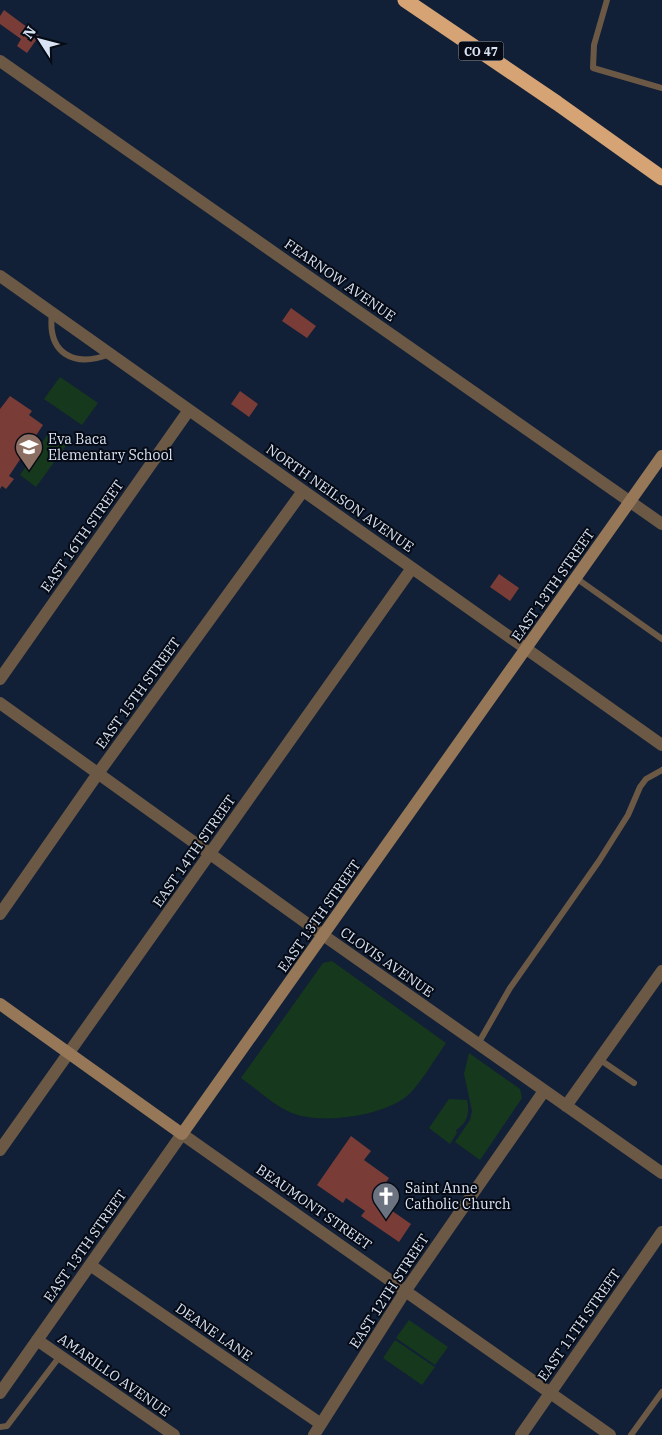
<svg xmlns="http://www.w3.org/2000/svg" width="662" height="1435" viewBox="0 0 662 1435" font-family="'IBM Plex Serif',serif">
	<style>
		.green { fill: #16381c }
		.building { fill: #793c36 }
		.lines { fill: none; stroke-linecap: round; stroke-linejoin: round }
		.lane { stroke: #6b5845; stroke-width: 6 }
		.street { stroke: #6b5845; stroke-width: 12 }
		.secondary { stroke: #967758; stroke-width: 12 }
		.highway { stroke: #d6a474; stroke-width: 15 }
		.labels { text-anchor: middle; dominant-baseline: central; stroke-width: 4; stroke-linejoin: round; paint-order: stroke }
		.shield { fill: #050a14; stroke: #99a2b0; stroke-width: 1 }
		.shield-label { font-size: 12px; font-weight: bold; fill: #d9e3f3 }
		.street-label { font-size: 14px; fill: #d9e3f3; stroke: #050a14 }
		.poi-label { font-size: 14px; fill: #d9e3f3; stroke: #050a14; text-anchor: start }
	</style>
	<rect width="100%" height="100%" fill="#112037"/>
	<path class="green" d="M60,377L98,403L82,425L44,399Z
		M50,431L68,443L36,487L20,475Z
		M332,961L446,1043C436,1057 420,1085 407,1096C383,1116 321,1125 292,1113C274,1106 257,1089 241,1078L323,963Z
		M469,1053L520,1089L522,1098L480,1160L455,1142L470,1120L472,1111L464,1074Z
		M449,1099L467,1100C470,1114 467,1123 456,1130L457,1133L450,1144L429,1128Z
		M409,1320L448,1347L435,1365L396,1338Z
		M395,1340L435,1367L422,1385L383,1358Z"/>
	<path class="building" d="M4,10L39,36L27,53L17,46L21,39L0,24V16Z
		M291,308L316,326L307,338L282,321Z
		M240,391L258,404L249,417L231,404Z
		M10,396L32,411L29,415L43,425L9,476L14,479L6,489L2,486L0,489V409Z
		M499,574L519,588L510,601L490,587Z
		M351,1136L371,1151L364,1160L389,1178L375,1199L411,1224L399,1242L361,1216L365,1211L346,1198L343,1203L317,1185Z"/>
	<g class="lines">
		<path class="lane" d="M607,0L594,45L593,68L662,88
			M52,313C47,354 74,368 110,354
			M576,578L662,639
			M478,1044L510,988L599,861L628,815L640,787L646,779L662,770
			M599,1059L634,1083
			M0,1427L7,1426L60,1356
			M631,1435L662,1392"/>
		<path class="street" d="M0,61L662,524
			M0,276L662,745
			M0,679L189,410
			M0,703L323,935L662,1173
			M0,914L99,772L303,491
			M566,1106L662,971
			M0,1150L412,568
			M90,1265L321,1424
			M37,1340L174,1435
			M0,1393L182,1134L610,1435
			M314,1435L406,1290L544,1091
			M521,1435L662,1232"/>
		<path class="secondary" d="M0,1004L182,1134L662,456"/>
		<path class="highway" d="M405,0L557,103L662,178"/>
	</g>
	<defs>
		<g id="school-pin" transform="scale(1.4375)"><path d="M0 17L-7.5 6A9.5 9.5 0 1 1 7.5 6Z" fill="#8d6e63" stroke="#050a14"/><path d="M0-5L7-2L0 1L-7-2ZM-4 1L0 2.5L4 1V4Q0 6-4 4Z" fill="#fff"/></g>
		<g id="church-pin" transform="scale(1.4375)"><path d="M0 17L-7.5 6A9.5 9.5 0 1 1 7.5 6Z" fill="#6b7280" stroke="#050a14"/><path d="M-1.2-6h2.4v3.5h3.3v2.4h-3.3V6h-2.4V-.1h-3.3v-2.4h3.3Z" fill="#fff"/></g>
	</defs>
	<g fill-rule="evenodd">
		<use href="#school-pin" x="29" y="447"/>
		<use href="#church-pin" x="386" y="1196"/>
	</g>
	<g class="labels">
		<rect class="shield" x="458.5" y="41.5" width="45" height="19" rx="4"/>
		<g class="shield-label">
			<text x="481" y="51">CO 47</text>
		</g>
		<g class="street-label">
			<text transform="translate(340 280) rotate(35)">FEARNOW AVENUE</text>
			<text transform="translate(340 498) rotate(35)">NORTH NEILSON AVENUE</text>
			<text transform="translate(82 536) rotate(-55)">EAST 16TH STREET</text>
			<text transform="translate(553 585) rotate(-55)">EAST 13TH STREET</text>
			<text transform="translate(138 693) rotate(-54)">EAST 15TH STREET</text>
			<text transform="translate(194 851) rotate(-55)">EAST 14TH STREET</text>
			<text transform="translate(319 916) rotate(-55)">EAST 13TH STREET</text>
			<text transform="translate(387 962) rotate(35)">CLOVIS AVENUE</text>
			<text transform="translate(314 1207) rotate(35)">BEAUMONT STREET</text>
			<text transform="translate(85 1246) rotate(-55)">EAST 13TH STREET</text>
			<text transform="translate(389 1291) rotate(-57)">EAST 12TH STREET</text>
			<text transform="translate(579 1325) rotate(-55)">EAST 11TH STREET</text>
			<text transform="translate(214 1332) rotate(35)">DEANE LANE</text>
			<text transform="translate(114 1375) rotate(35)">AMARILLO AVENUE</text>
		</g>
		<g class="poi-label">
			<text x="48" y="439">Eva Baca<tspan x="48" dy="16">Elementary School</tspan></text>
			<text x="405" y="1188">Saint Anne<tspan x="405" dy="16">Catholic Church</tspan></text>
		</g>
	</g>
	<g transform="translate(40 40) rotate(306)" stroke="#050a14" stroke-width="4" paint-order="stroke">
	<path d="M0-4L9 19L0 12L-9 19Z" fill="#d9e3f3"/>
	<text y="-8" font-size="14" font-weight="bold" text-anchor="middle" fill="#d9e3f3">N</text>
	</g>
</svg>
